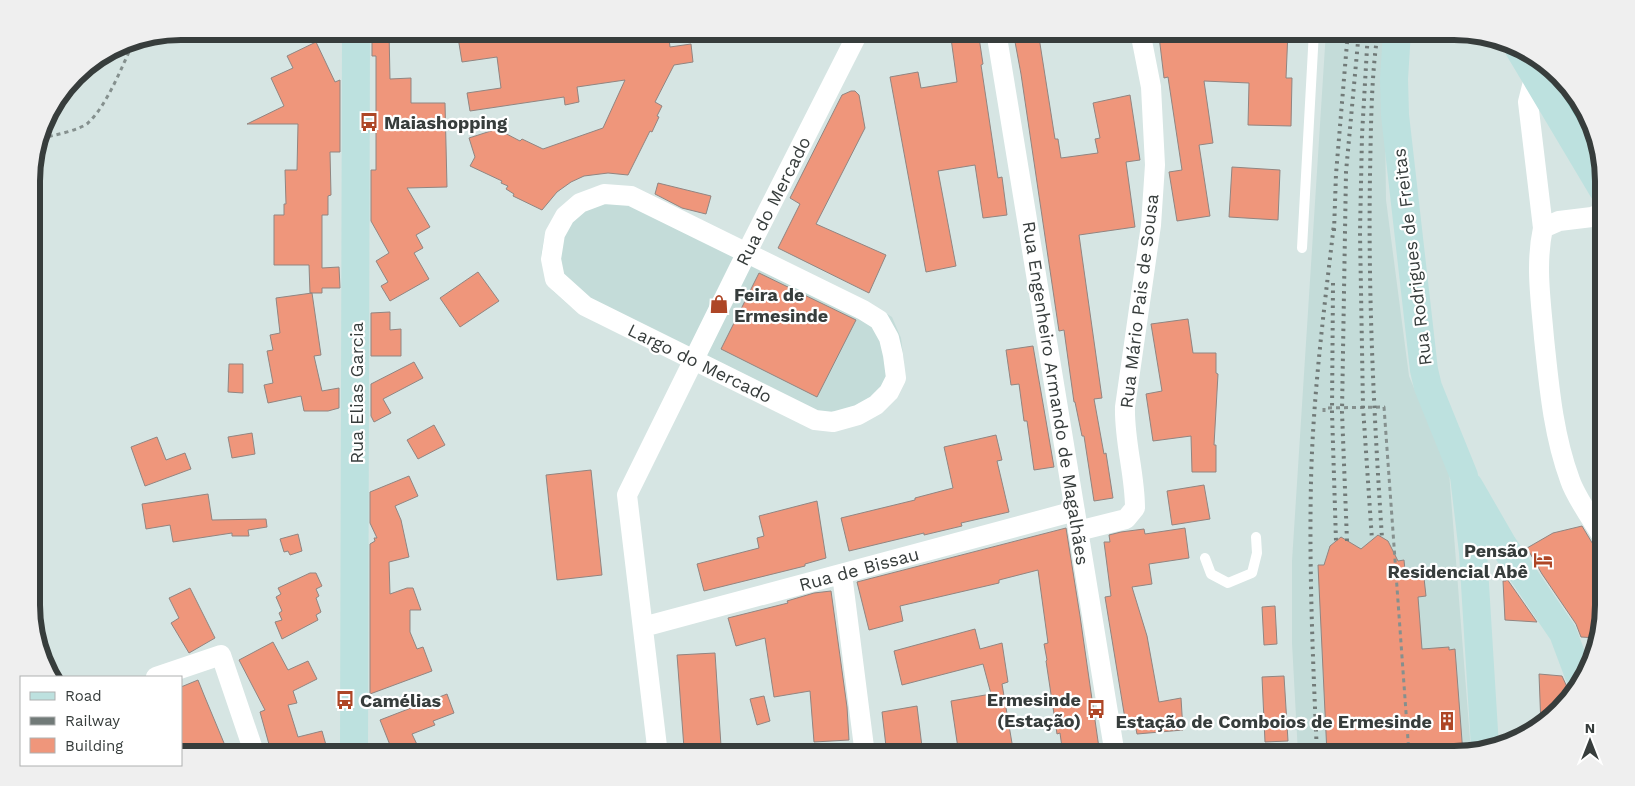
<svg xmlns="http://www.w3.org/2000/svg" width="1635" height="786" viewBox="0 0 1635 786" font-family="'Work Sans',sans-serif">
	<style>
		.built { fill: #c4dcd9 }
		.green { fill: #7ec8c2 }
		.building { fill: #ef967b; stroke: #918581 }
		.lines { fill: none; stroke-linecap: round; stroke-linejoin: round }
		.path { stroke: #85908e; stroke-width: 3; stroke-dasharray: 4 4; stroke-linecap: butt }
		.service { stroke: #fff; stroke-width: 10 }
		.minor { stroke: #fff; stroke-width: 20 }
		.secondary { stroke: #bde1df; stroke-width: 28 }
		.rail { stroke: #717a78; stroke-width: 4; stroke-dasharray: 2.5 5; stroke-linecap: butt }
		.labels { text-anchor: middle; dominant-baseline: central; stroke-width: 4.5; stroke-linejoin: round; paint-order: stroke }
		.poi-label { font-size: 18px; font-weight: bold; fill: #373d3c; stroke: #fff; text-anchor: start }
		.street-label { font-size: 18px; fill: #373d3c; stroke: #fff }
		.rim { fill: none; stroke: #373d3c; stroke-width: 6 }
	</style>
	<rect width="100%" height="100%" fill="#d6e5e3"/>
	<path class="built" d="M1326,31H1386L1384,41L1386,200L1409,376L1449,472L1471,752L1463,754H1298L1292,643V561Z
		M611,186L866,301L892,317L901,338L904,362V376L895,400L800,423L597,323L571,307L553,291L545,274L541,255L544,239L549,226L581,194L592,188Z"/>
	<path class="green" d="M1547,70L1573,90L1589,128L1574,119Z"/>
	<path class="building" d="M372,31H389L390,79L411,78V103H445L447,187L407,188L430,227L416,235L423,248L414,253L429,279L390,301L381,286L388,282L376,261L389,253L371,221V170H376V56H372Z
		M457,31H668L670,47L691,44L693,62L674,65L655,102L662,106L657,116L659,117L652,132L650,131L628,175L608,173L584,176L571,182L557,192L542,210L513,196L514,194L506,189L508,186L501,183L502,181L470,166L475,157L469,138L497,129L520,141L522,139L543,149L603,128L625,80L577,87L579,102L565,105L564,97L470,111L467,93L501,88L497,57L462,62Z
		M950,31H978L983,64L981,65L998,178L1002,177L1007,215L983,218L975,165L938,171L956,266L926,272L890,77L918,72L921,88L957,82Z
		M1013,31H1038L1055,139H1058L1061,158L1098,153L1095,139L1100,138L1093,103L1130,95L1140,160L1126,162L1135,227L1079,235L1102,398L1094,399L1104,454L1106,453L1113,498L1094,501L1084,436H1082L1075,402H1074L1064,330L1059,331L1021,74Z
		M1161,31H1288L1286,78H1292L1291,126L1248,125L1249,83L1204,81L1213,143L1199,145L1210,216L1177,221L1169,172L1182,170L1168,77L1164,78L1159,36L1162,35Z
		M316,42L335,82L340,80V152H330L331,195L328,196V215H322V268L339,267L340,288H322V293H310L309,265H274V215H284V204H286L285,170H297L298,124H247L284,106L271,78L293,68L287,56Z
		M851,91H855L859,95L865,128L816,224L886,255L869,293L778,248L800,204L790,198L842,95Z
		M1232,167L1280,170L1278,220L1229,217Z
		M658,183L711,196L706,214L682,208L655,194Z
		M478,272L499,301L460,327L440,298Z
		M759,273L856,320L817,397L721,349Z
		M312,293L321,355L314,356L322,391L339,388V408L328,411H304L301,396L268,403L264,385L273,383L267,351L273,350L270,335L280,333L276,298Z
		M390,312V330L401,329V356H371V313Z
		M1188,319L1193,353H1216V373L1218,374L1214,445H1216V472H1192L1191,436L1153,441L1146,394L1162,391L1151,324Z
		M1033,346L1054,467L1034,470L1027,421H1024L1019,384L1011,385L1006,350Z
		M414,362L423,378L383,399L391,413L374,422L371,416V384Z
		M229,364H243V393L228,392Z
		M434,425L445,445L418,459L407,440Z
		M252,433L255,454L232,458L228,437Z
		M996,435L1002,460L997,461L1009,512L961,523L962,526L924,535V533L849,551L841,518L915,500V498L953,488L944,447Z
		M157,437L166,460L185,453L191,469L145,486L131,447Z
		M591,470L602,575L557,580L546,475Z
		M409,476L418,496L395,506L401,520L409,557L389,562L390,594L407,588H413L421,610H410V632L417,649L423,647L432,671L370,694V544L375,541L374,538H377L370,523V492Z
		M1204,485L1210,519L1172,525L1167,491Z
		M208,494L212,520L266,519L267,527L248,530L249,536H232V533L173,542L170,525L146,529L142,504Z
		M817,501L826,558L805,564V566L704,591L697,564L759,548L757,538L764,536L759,516Z
		M1582,526L1594,546L1598,549L1604,551V605L1597,638L1581,637L1576,624L1542,574L1527,548L1553,533Z
		M1066,528L1080,616L1100,755H1063L1060,733L1057,734L1046,661L1047,660L1044,644L1048,643L1038,570L999,580V583L900,606L903,621L869,630L857,582Z
		M1185,528L1189,558L1149,564L1152,584L1132,587L1147,636L1159,702L1181,698L1183,730L1137,734L1135,724L1126,725L1105,597L1111,596L1104,542H1110L1109,535L1121,532L1144,529L1145,534Z
		M298,534L302,551L290,555L288,551L284,552L280,539Z
		M1378,535L1388,541L1398,561L1404,560L1405,570L1423,569L1426,596L1418,597L1422,649L1449,647V650L1455,649L1463,754H1327L1318,565H1324L1330,546L1341,537L1361,549Z
		M310,573H316L322,586L316,589L319,596L316,598L321,612L316,615L318,620L282,639L275,622L282,620L279,613L282,611L276,597L281,594L278,588Z
		M1507,579L1537,622L1505,620L1503,581H1506Z
		M190,588L215,638L189,653L171,623L179,618L169,598Z
		M831,591L847,707L849,740L814,742L810,691L774,697L765,638L736,646L728,618L788,603L787,601L814,593Z
		M1275,606L1277,644L1264,645L1262,607Z
		M975,629L980,649L1002,643L1008,682L1002,684L1014,755H959L951,701L991,694L983,664L902,685L894,651Z
		M273,642L288,670L308,661L317,679L293,691L297,703L288,705L298,737L322,731L328,752L320,755H272L260,712L265,710L239,660Z
		M715,653L721,746L684,748L677,655Z
		M1539,674L1562,676L1567,687L1574,694L1541,726Z
		M1284,676L1288,741L1265,742L1262,677Z
		M198,680L204,695L229,755H187L181,741V687Z
		M447,694L454,713L433,721L435,725L412,734L422,755H394L380,720Z
		M764,696L770,721L757,725L750,699Z
		M917,706L923,755H887L882,712Z"/>
	<g class="lines">
		<path class="path" d="M41,138C52,136 80,130 88,123C108,104 122,66 134,41
			M1324,412V408L1384,407L1409,754"/>
		<path class="service" d="M1302,248L1314,31
			M1205,558L1211,574L1228,583L1252,573L1257,553L1256,537"/>
		<path class="minor" d="M996,31L1115,755
			M1535,74L1528,102L1543,228
			M604,194L631,196L863,310L879,320L889,338L893,355L896,378L889,392L876,405L858,415L833,422L815,420L585,306L555,279L551,259L555,234L565,216L580,203Z
			M1603,213L1592,217L1559,221L1543,228C1535,265 1541,301 1544,338C1549,385 1553,434 1570,480C1576,498 1593,521 1604,539
			M1078,531L1126,519L1135,508C1135,474 1124,441 1125,407L1151,225L1155,165L1151,87L1140,31
			M842,574L865,755
			M643,627L1075,511
			M156,677L221,655L255,755
			M658,755L627,495L746,254L859,31"/>
		<path class="secondary" d="M1397,31L1394,79L1395,115L1424,370L1428,387L1464,476L1473,552L1485,747
			M1519,49L1603,190
			M1469,486L1503,545L1563,633L1581,681
			M354,755L356,31"/>
		<path class="rail" d="M1368,31L1362,135L1360,233L1363,407L1372,540
			M1378,31C1371,77 1371,128 1370,175C1368,296 1374,417 1382,538
			M1334,231L1336,174L1348,31
			M1333,283L1332,412L1336,541
			M1347,541L1342,412L1346,172L1359,31
			M1317,754C1313,663 1309,573 1311,481C1313,395 1324,310 1334,224"/>
	</g>
	<defs>
		<g id="bus-bare" transform="scale(1.5)"><path d="M-5-6H5V4H4V6H2V4H-2V6H-4V4H-5ZM-3.5-4V0h7V-4ZM-3.5 1.2v1.5H-2V1.2ZM2 1.2v1.5H3.5V1.2Z" fill="#ae4626" stroke="#fff" stroke-width="2.5" paint-order="stroke"/></g>
		<g id="shop-bare" transform="scale(1.5)"><path d="M-5-2.5h2.3a2.7 3.5 0 0 1 5.4 0H5L5.5 6h-11ZM-1.5-2.5h3a1.5 2.3 0 0 0-3 0Z" fill="#ae4626" stroke="#fff" stroke-width="2.5" paint-order="stroke"/></g>
		<g id="hotel-bare" transform="scale(1.5)"><path d="M-6-4.5h1.5V1H6V5H4.5V3h-9V5H-6ZM-4 0a1.8 1.8 0 1 1 3.6 0ZM.5 0V-2.5h3Q6-2.5 6 0Z" fill="#ae4626" stroke="#fff" stroke-width="2.5" paint-order="stroke"/></g>
		<g id="building-bare" transform="scale(1.5)"><path d="M-4-6H4V6H1V3H-1V6H-4ZM-2.5-4.3h1.7v1.8h-1.7ZM.8-4.3h1.7v1.8H.8ZM-2.5-1h1.7V.8h-1.7ZM.8-1h1.7V.8H.8Z" fill="#ae4626" stroke="#fff" stroke-width="2.5" paint-order="stroke"/></g>
	</defs>
	<g fill-rule="evenodd">
		<use href="#bus-bare" x="369" y="122"/>
		<use href="#shop-bare" x="719" y="304"/>
		<use href="#hotel-bare" x="1543" y="560"/>
		<use href="#bus-bare" x="345" y="700"/>
		<use href="#bus-bare" x="1096" y="709"/>
		<use href="#building-bare" x="1447" y="721"/>
	</g>
	<g class="labels">
		<g class="poi-label">
			<text x="384" y="122">Maiashopping</text>
			<text x="734" y="294">Feira de<tspan x="734" dy="21">Ermesinde</tspan></text>
			<text x="1528" y="550" text-anchor="end">Pensão<tspan x="1528" dy="21">Residencial Abê</tspan></text>
			<text x="1081" y="699" text-anchor="end">Ermesinde<tspan x="1081" dy="21">(Estação)</tspan></text>
			<text x="360" y="700">Camélias</text>
			<text x="1432" y="721" text-anchor="end">Estação de Comboios de Ermesinde</text>
		</g>
		<g class="street-label">
			<text transform="translate(773 201) rotate(-63)">Rua do Mercado</text>
			<text transform="translate(1412 257) rotate(-97)">Rua Rodrigues de Freitas</text>
			<text transform="translate(1139 301) rotate(-83)">Rua Mário Pais de Sousa</text>
			<text transform="translate(700 363) rotate(26)">Largo do Mercado</text>
			<text transform="translate(356 393) rotate(-90)">Rua Elias Garcia</text>
			<text transform="translate(1056 393) rotate(81)">Rua Engenheiro Armando de Magalhães</text>
			<text transform="translate(859 569) rotate(-15)">Rua de Bissau</text>
		</g>
	</g>
	<path d="M0 0H1635V786H0ZM181 40H1454A141 141 0 0 1 1595 181V605A141 141 0 0 1 1454 746H181A141 141 0 0 1 40 605V181A141 141 0 0 1 181 40Z" fill="#efefef" fill-rule="evenodd"/>
	<path class="rim" d="M181 40H1454A141 141 0 0 1 1595 181V605A141 141 0 0 1 1454 746H181A141 141 0 0 1 40 605V181A141 141 0 0 1 181 40Z"/>
	<rect x="20" y="676" width="162" height="90" fill="#ffffff" stroke="#afb1b1"/>
	<rect x="30" y="692" width="25" height="8" fill="#bde1df" stroke="#afb1b1"/>
	<text x="65" y="701" font-size="15" fill="#373d3c">Road</text>
	<rect x="30" y="717" width="25" height="8" fill="#717a78" stroke="#afb1b1"/>
	<text x="65" y="726" font-size="15" fill="#373d3c">Railway</text>
	<rect x="30" y="738" width="25" height="15" fill="#ef967b" stroke="#afb1b1"/>
	<text x="65" y="751" font-size="15" fill="#373d3c">Building</text>
	<g transform="translate(1590 741)" stroke="#ffffff" stroke-width="4" paint-order="stroke">
	<path d="M0-4L9 19L0 12L-9 19Z" fill="#373d3c"/>
	<text y="-8" font-size="14" font-weight="bold" text-anchor="middle" fill="#373d3c">N</text>
	</g>
</svg>
